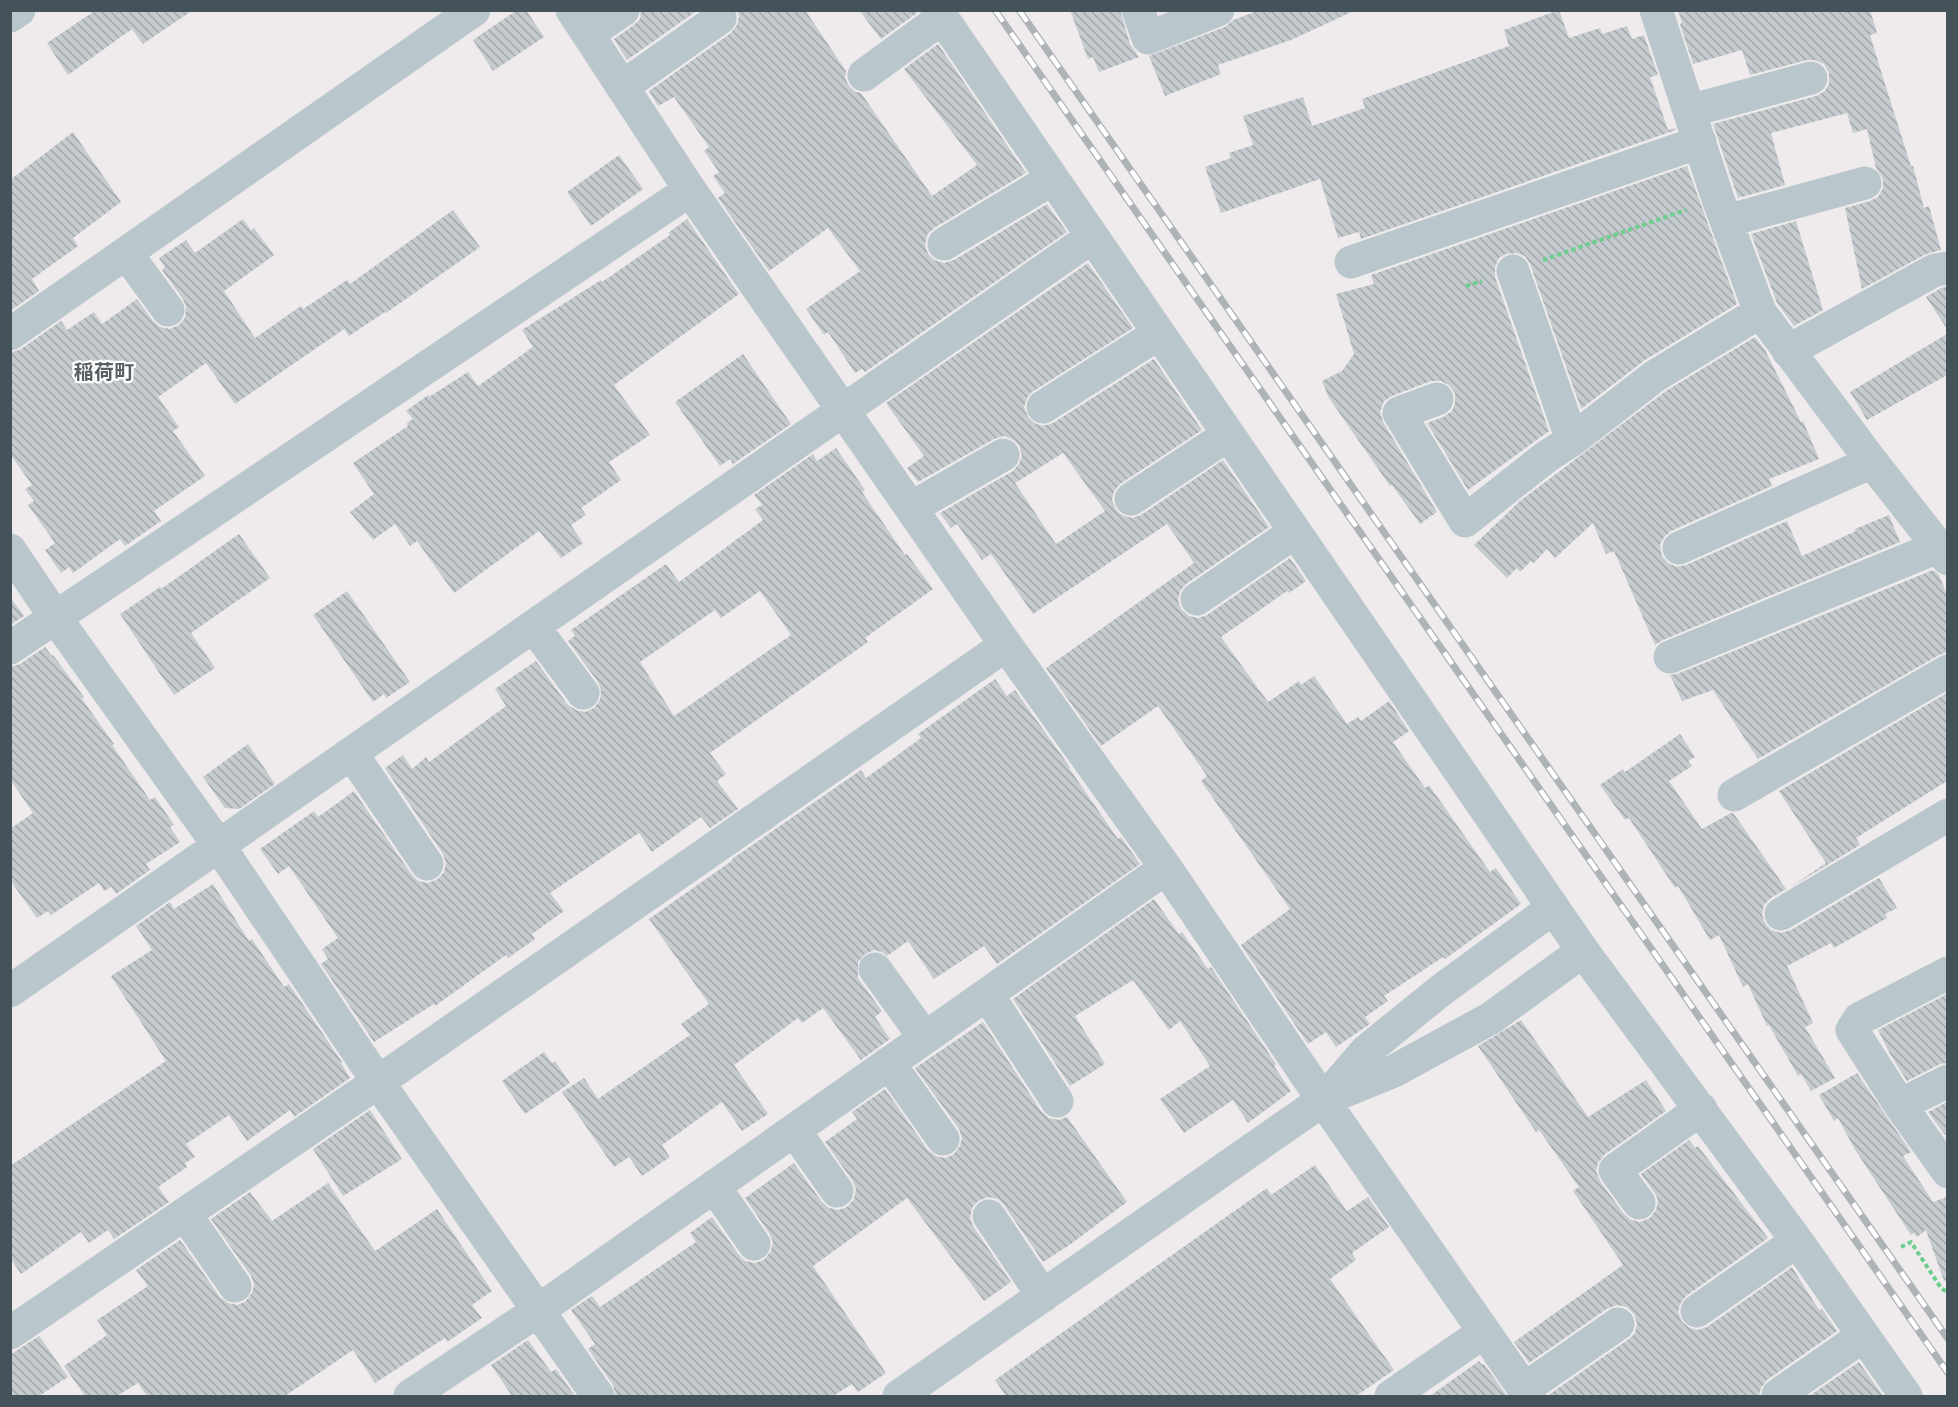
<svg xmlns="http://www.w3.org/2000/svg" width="1958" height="1407" viewBox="0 0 1958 1407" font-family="'Golos Text','Noto Sans JP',sans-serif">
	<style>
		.building { fill: url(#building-back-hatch); fill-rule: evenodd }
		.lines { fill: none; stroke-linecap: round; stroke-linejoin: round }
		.path { stroke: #6ece8d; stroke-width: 4; stroke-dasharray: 4.5 3; stroke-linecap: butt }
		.minor { stroke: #b9c7cc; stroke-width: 33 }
		.rail-casing { stroke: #adb3b7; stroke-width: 7 }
		.rail { stroke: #fff; stroke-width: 4.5; stroke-dasharray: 14; stroke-linecap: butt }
		.labels { text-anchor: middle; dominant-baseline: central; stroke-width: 4.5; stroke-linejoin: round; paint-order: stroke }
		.quarter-label { font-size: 20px; font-weight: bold; fill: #585e61; stroke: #fff }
	</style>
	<defs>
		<pattern id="building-back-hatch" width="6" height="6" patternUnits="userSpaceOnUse" patternTransform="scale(1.5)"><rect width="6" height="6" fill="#c5cbcf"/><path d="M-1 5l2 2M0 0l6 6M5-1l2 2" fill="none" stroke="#a2a7ab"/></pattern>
	</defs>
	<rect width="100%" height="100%" fill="#efebec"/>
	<path class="building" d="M96,10H193L143,44L132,29L68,75L47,43Z
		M517,10H526L544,37L493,71L473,40Z
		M641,10H698L627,60L614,39L634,25L640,19Z
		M737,10H805L846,71L845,78L849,86L856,92L861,93L932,196L977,165L904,69L938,44L1026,173L934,228L927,235L925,245L928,254L934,260L944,263L954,260L1047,204L1067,232L865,372L862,369L855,373L828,332L824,335L806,309L860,271L828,228L769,271L718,198L725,193L713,176L719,172L704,151L709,147L674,97L658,106L649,91L731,33L737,25L739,17Z
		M859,10H915L917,13L881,39Z
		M1070,10H1120L1130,44L1139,57L1099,72L1093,57L1088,59Z
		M1260,10H1356L1291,40L1218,65L1221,74L1165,96L1149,56L1225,27L1233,20Z
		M1559,10L1569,38L1600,28L1602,34L1627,26L1632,39L1644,35L1658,75L1650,77L1668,130L1675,128L1676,130L1361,239L1359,232L1338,238L1320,179L1221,213L1205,167L1231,158L1229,153L1253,145L1243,116L1303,97L1312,126L1365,108L1362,99L1509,46L1504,30Z
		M1678,10H1870L1877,33L1870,35L1885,84L1911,166H1913L1924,208L1929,206L1941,250L1926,254L1862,289L1845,208L1870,201L1878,197L1883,188V179L1876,168L1867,129L1853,133L1847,113L1771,133L1785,185L1738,198L1713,124L1816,96L1825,91L1829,83V73L1824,64L1815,60H1807L1750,75L1742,50L1693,64L1680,24L1682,23Z
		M73,132L121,202L73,238L78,246L32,279L39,291L10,311V180Z
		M619,155L643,189L591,226L567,192Z
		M1687,166L1737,304L1645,360L1581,409L1530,264L1525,256L1516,253L1506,254L1499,258L1495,267V277L1549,431L1468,490L1427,423L1443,417L1452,411L1455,403V393L1449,385L1441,381H1431L1392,396L1384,401L1380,412L1383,422L1437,512L1420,524L1392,485L1390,486L1329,398L1322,381L1342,371L1354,354L1336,294L1374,284L1371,275Z
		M453,210L480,247L386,313L385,312L349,336L344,329L235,404L206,363L158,397L179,427L173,431L205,476L154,511L161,521L125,546L120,539L73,573L69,567L61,573L45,550L55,543L28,505L34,501L25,489L32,485L10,454V353L21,349L61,321L67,330L94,312L102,324L137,299L153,321L160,327L170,329L179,325L185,318L186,307L183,299L162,270L165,267L159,258L186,240L195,253L243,219L251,230L254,228L274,255L224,291L255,338L301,306L303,309L347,280L350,284Z
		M687,219L739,294L614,385L650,435L609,462L621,480L581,508L586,515L571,525L583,543L561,558L539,531L454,593L417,541L410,546L395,524L373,540L350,512L374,494L353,463L408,426L407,423L413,419L406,411L428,395L429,397L468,372L478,386L533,347L522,330L601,280L602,282L670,235L668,233Z
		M1796,221L1823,310L1794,326L1777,303L1751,234Z
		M1088,263L1133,328L1032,392L1027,398L1024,407L1028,417L1034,423L1043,426L1053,423L1154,359L1202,430L1120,484L1114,491L1112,500L1116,510L1122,515L1132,518L1141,515L1223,460L1269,527L1186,584L1180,591L1178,600L1181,609L1189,616L1198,618L1207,615L1290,558L1306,581L1289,593L1287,591L1221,637L1268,702L1299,681L1301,685L1314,676L1347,724L1358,717L1361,721L1389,701L1409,731L1393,742L1425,788L1429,785L1490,872L1496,868L1521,904L1445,959L1443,957L1384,996L1388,1001L1365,1017L1370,1024L1336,1047L1326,1032L1308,1044L1241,945L1290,909L1201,781L1207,776L1158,706L1101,746L1046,668L1194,563L1167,524L1033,614L991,554L982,560L957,524L951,528L940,513L1013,471L1019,464L1022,456L1019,445L1012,439L1004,436L994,439L918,482L907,468L924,456L886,403ZM1063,453L1105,511L1056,544L1015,483Z
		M1947,287V329L1926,297L1941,288Z
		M1947,334V375L1867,420L1850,392Z
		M1755,337L1765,350L1801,422L1803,421L1819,459L1769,479L1772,486L1671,531L1664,537L1660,545L1662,556L1668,563L1676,567L1686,565L1787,521L1802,556L1856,531L1855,529L1889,515L1900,542L1663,640L1655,645L1614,551L1606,554L1593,523L1555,558L1547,549L1534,563L1531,561L1520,572L1517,568L1507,578L1474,545L1520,501L1666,391Z
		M743,354L791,424L733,464L730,459L720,466L675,402Z
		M836,448L865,490L862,492L905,555L907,554L933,589L865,638L868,642L710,753L726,774L717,781L738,809L710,828L701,817L652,852L639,833L550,893L564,911L532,934L535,939L508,958L506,955L435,1006L434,1004L374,1042L321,964L328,959L322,949L338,938L289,866L278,874L260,849L314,811L318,817L354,791L412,875L418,881L428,883L438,879L444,872L446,863L443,854L385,768L403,755L412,769L426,757L429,762L506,706L495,689L536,661L568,705L576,710L585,712L594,708L600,700L601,690L598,682L568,641L575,636L571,630L666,564L679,582L763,520L755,509L762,505L754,495L813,454L817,461ZM760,591L791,635L674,716L640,662L715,610L721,618Z
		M239,534L270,578L191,633L215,668L174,695L120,614L160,587L161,589Z
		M1933,570L1939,575L1947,595V652L1939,655L1758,759L1713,690L1682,701L1670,675L1677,674Z
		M347,591L410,682L386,698L384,694L373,702L313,615Z
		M10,597L24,616L10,625Z
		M45,647L52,656L53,655L84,697L82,699L114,744L112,745L150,800L155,797L174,825L170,827L180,842L146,864L150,870L116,894L111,887L104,891L99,883L51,915L48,911L37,918L10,880V829L33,813L10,779V667L20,664Z
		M995,679L1007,696L1015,690L1070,767L1069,768L1118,839L1121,837L1140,864L997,964L984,946L934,979L908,941L887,956L882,952L874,950L865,954L858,962V978L882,1011L875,1017L890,1039L861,1060L823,1008L802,1023L798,1018L734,1065L768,1114L742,1131L722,1102L662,1145L670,1157L642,1176L629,1157L614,1167L562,1092L584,1078L598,1099L690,1035L681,1024L709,1004L649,919L733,860L732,859L861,770L866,778L921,738L918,734Z
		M1947,693V781L1856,838L1860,845L1791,887L1826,863L1779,791Z
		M1680,734L1695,757L1688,761L1692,766L1669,781L1702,829L1731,813L1734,814L1786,889L1771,898L1764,905L1762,914L1765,923L1771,930L1781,933L1791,930L1879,878L1897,908L1885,914L1887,918L1834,948L1831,943L1787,966L1813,1023L1805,1027L1835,1078L1811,1091L1801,1074L1798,1076L1769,1025L1767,1026L1748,984L1743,987L1719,935L1710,940L1678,886L1675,888L1629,818L1625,820L1600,785L1623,769L1625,772Z
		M248,744L275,784L239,809L225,808L203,777Z
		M213,884L249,941L252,939L284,987L289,984L342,1062L341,1063L350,1078L294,1117L290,1110L247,1141L229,1115L186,1144L195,1157L185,1163L187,1167L158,1187L169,1202L114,1239L108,1230L89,1243L81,1232L21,1274L10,1258V1166L166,1061L111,976L152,950L136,926L170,902L174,909Z
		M1154,899L1179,934L1182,932L1208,969L1211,967L1276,1064L1274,1066L1291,1091L1248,1123L1233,1100L1184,1133L1160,1099L1210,1066L1180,1021L1169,1030L1133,980L1075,1016L1105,1064L1070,1086L1013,999Z
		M1947,994V1063L1940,1064L1907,1081L1890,1054L1878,1030Z
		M1521,1020L1588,1117L1646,1080L1666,1111L1604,1155L1598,1163L1596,1171L1600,1181L1624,1214L1631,1220L1640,1222L1650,1218L1656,1210L1658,1200L1654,1192L1641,1174L1689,1140L1695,1148L1698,1146L1768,1238L1686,1296L1680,1304L1678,1312L1682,1322L1690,1328L1698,1330L1707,1327L1792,1267L1819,1310L1822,1309L1837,1331L1767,1380L1761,1388L1759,1396H1547L1629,1339L1635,1333L1637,1323L1634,1314L1627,1307L1617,1305L1608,1308L1529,1363L1514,1342L1623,1265L1573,1191L1579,1187L1539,1130L1536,1132L1478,1046Z
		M983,1022L1041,1111L1049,1118L1059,1120L1067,1117L1127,1202L1068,1246L1043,1262L1004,1205L998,1199L988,1197L978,1201L972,1208L970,1218L973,1226L1011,1282L984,1301L907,1198L813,1266L886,1373L858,1392L852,1384L833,1396H616L613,1385L588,1349L595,1344L571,1310L592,1296L600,1307L696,1242L690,1233L712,1217L739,1255L745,1261L755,1263L764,1260L771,1251L773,1242L769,1233L745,1198L794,1163L822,1202L829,1208L838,1210L847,1207L854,1199L856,1189L852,1180L825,1142L857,1119L852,1112L885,1089L928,1150L936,1156L945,1158L953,1155L960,1146L962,1138L959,1129L915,1068Z
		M544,1052L552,1063L555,1061L570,1083L525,1114L502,1081Z
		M1857,1073L1911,1152L1903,1156L1933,1202L1947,1197V1280L1944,1281L1926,1230L1917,1237L1914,1233L1911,1235L1854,1148L1838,1118L1834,1121L1819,1095Z
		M1947,1102V1134L1945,1135L1928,1112Z
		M370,1110L402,1159L343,1196L313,1149Z
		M1315,1165L1347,1211L1368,1197L1389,1227L1352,1253L1356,1260L1330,1279L1394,1370L1356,1396H1006L995,1380L1267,1188L1271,1195Z
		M328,1183L375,1251L437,1209L492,1291L472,1305L482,1318L447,1342L445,1338L375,1383L353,1350L285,1396H147L138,1383L117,1396H85L64,1366L107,1335L97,1320L148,1286L136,1270L180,1240L220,1297L228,1303L237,1305L245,1302L252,1293L254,1284L251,1276L211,1219L250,1192L272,1221Z
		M39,1336L68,1377L39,1396H10V1355Z
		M528,1340L551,1372L556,1369L575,1396H512L491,1365Z
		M1479,1361L1482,1365L1484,1364L1507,1396H1430Z
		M1859,1362L1883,1396H1809Z"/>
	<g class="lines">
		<path class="path" d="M1543,260L1686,210
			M1466,286L1482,281
			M1901,1247L1911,1242L1941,1288L1948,1293"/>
		<path class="minor" d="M572,10L690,190L1006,645L1166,868L1323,1100L1529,1396
			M937,10L1583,951L1797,1241L1906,1396
			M1138,10L1148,38L1218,10
			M1656,10L1718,199L1760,312L1872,462L1948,559
			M10,16L19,10
			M588,34L623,10
			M864,75L942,18
			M622,87L720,18
			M1689,111L1811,78
			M1726,221L1865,183
			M944,244L1052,179
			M126,253L168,310
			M1351,262L1700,142
			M1513,271L1572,440
			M10,334L474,10
			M1788,351L1935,270L1948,268
			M1437,399L1399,413L1465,521L1546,457L1572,440L1655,376L1760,312
			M1043,407L1158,334
			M1131,499L1228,435
			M911,508L1003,455
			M1679,548L1872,462
			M10,550L55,617L219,846L378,1082L598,1396
			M1197,599L1295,532
			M534,627L583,693
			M10,648L690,190
			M1670,657L1938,547
			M352,754L427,864
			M1734,795L1948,671
			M1781,914L1948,815
			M875,969L925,1038
			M1948,973L1859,1019L1852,1030L1900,1105L1948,1172
			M10,991L1092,237
			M987,994L1057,1101
			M889,1063L943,1139
			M1329,1094L1366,1051L1440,991L1553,908
			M1900,1105L1948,1081
			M794,1130L837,1191
			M714,1186L754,1244
			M1639,1203L1615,1170L1701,1109
			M185,1214L235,1286
			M989,1216L1043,1296
			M1697,1311L1797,1241
			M10,1333L378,1082L1006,645
			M1524,1389L1618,1324
			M1778,1395L1863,1336
			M410,1396L539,1310L1166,868
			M899,1396L1323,1100L1394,1071L1491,1018L1583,951
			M1391,1396L1484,1332"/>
		<g class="rail-casing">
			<path id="rail" d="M995,10L1948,1373
				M1019,10L1948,1339"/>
		</g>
		<use href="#rail" class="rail"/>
	</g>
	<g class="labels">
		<g class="quarter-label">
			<text x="104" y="371">稲荷町</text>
		</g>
	</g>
	<rect width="1958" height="1407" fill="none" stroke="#44535a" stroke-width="24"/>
</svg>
